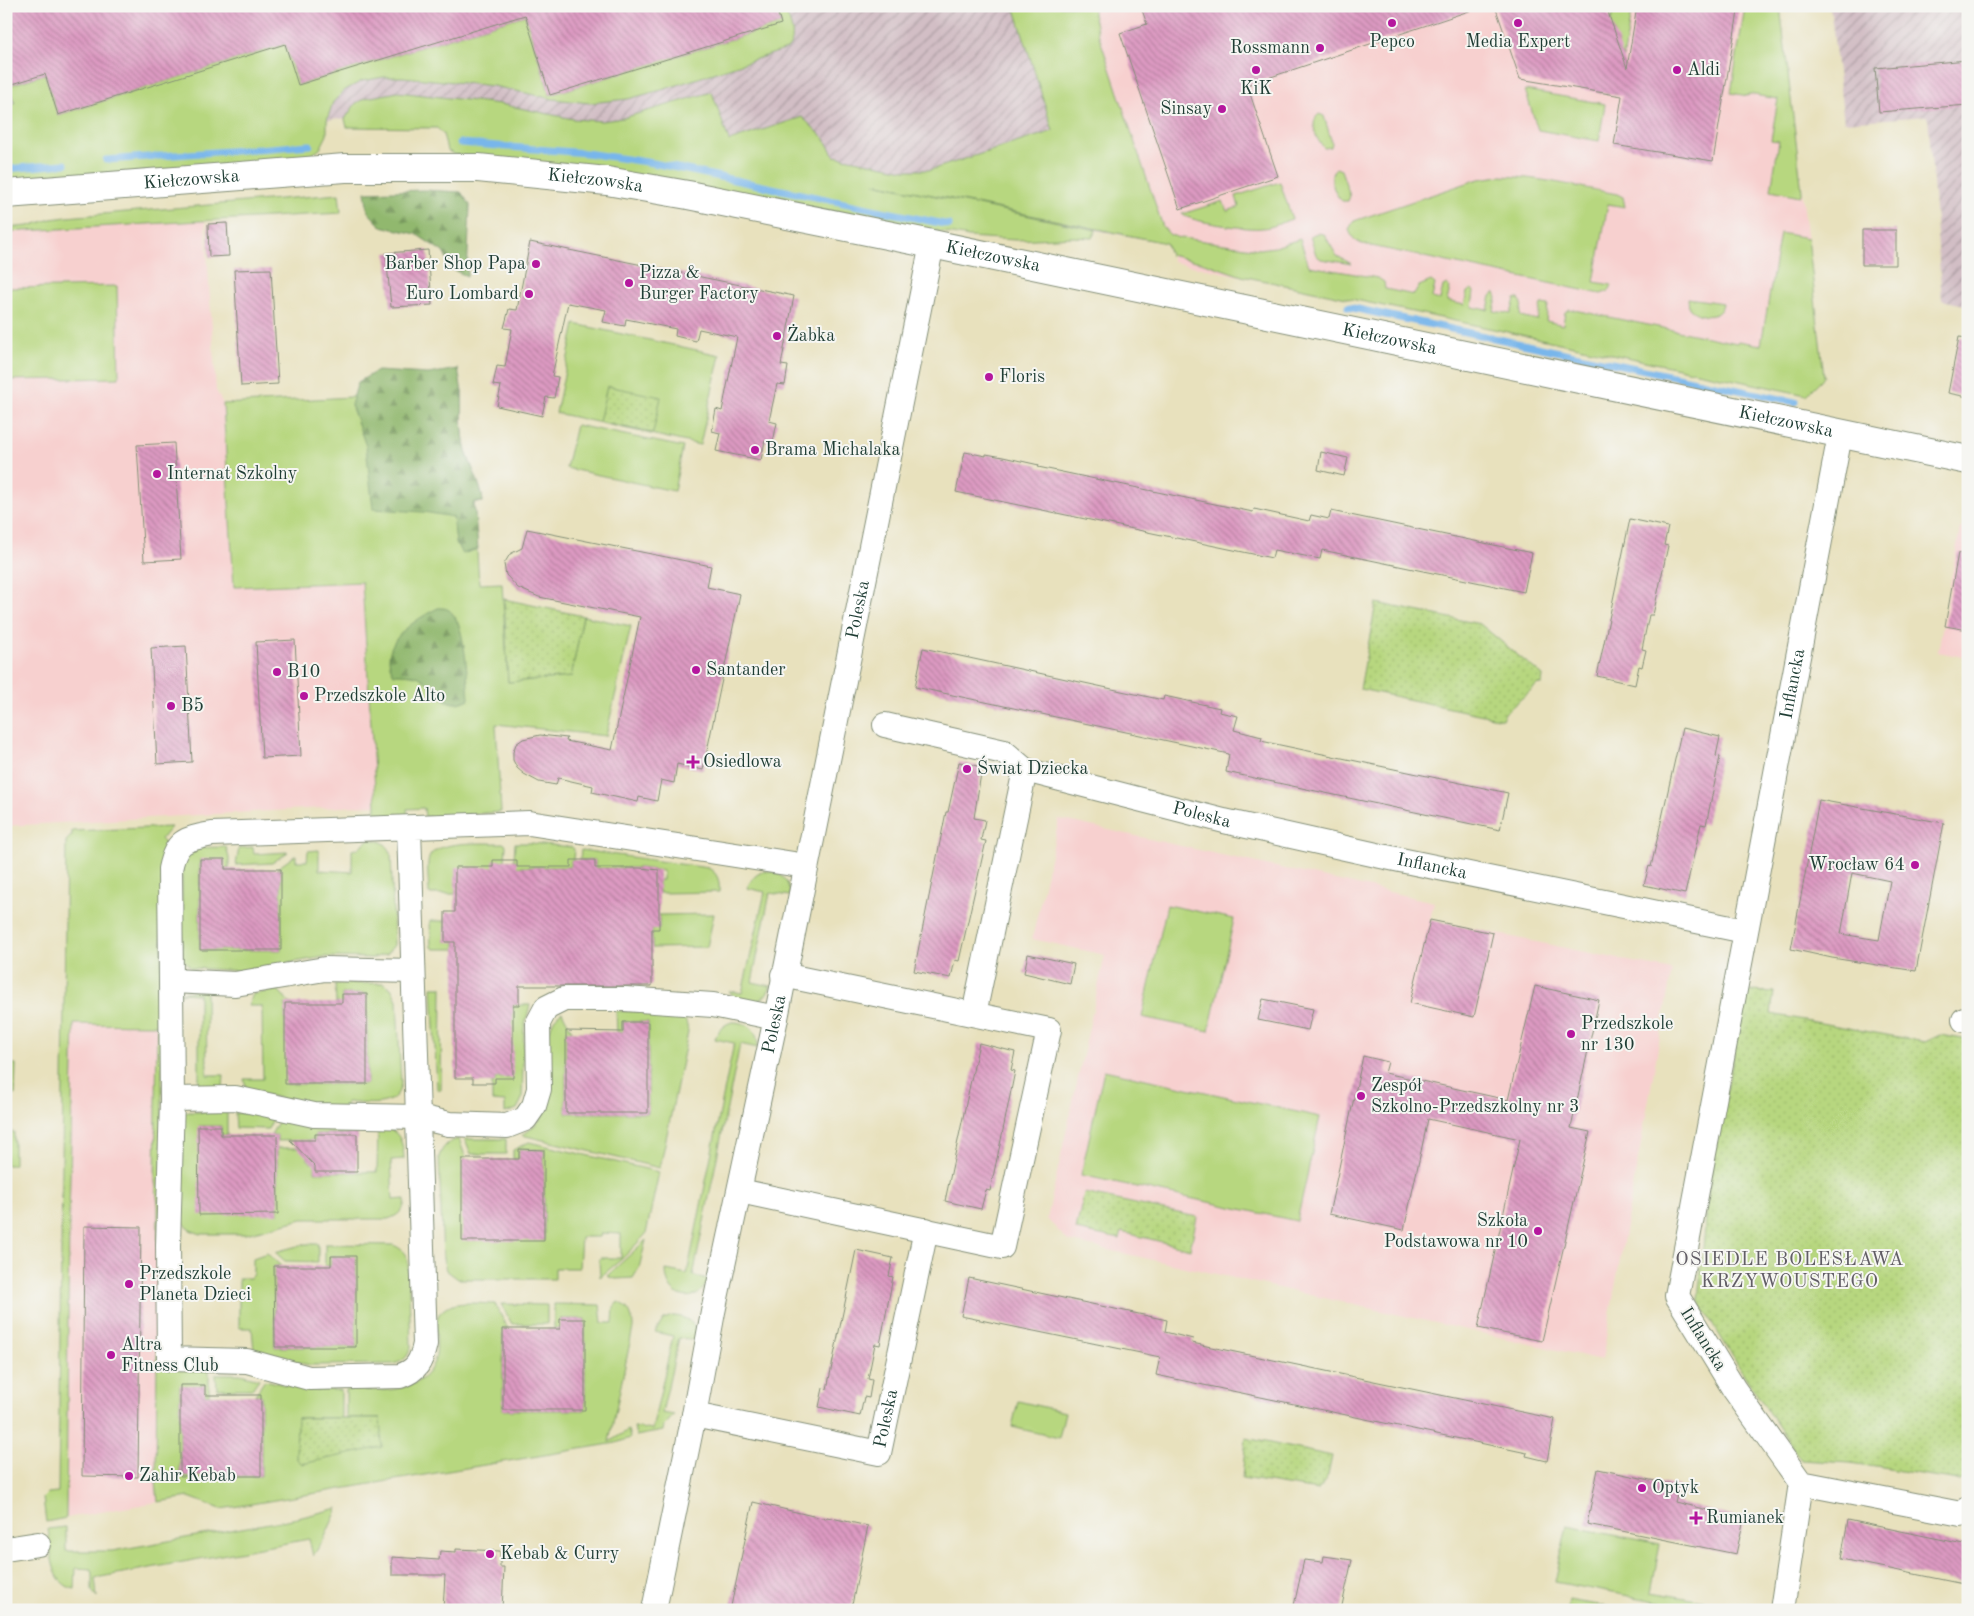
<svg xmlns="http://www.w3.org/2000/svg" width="1974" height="1616" viewBox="0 0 1974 1616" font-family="'Old Standard TT',serif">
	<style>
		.built { fill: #f7d0cf }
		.industrial { fill: url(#industrial-furrows) }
		.green { fill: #b7d77f; stroke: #6b8a5a }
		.forest { fill: url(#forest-firs); stroke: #587a51 }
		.park { fill: url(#park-dots); stroke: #6b8a5a }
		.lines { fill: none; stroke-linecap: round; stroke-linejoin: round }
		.stream { stroke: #78b6eb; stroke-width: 7 }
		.building { fill: url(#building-back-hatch); fill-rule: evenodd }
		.street-casing { stroke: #848f78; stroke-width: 26 }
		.secondary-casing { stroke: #848f78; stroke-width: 30 }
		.street { stroke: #fff; stroke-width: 24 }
		.secondary { stroke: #fff; stroke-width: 28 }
		.poi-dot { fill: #b5179e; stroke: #f6f6f2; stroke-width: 2 }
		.labels { text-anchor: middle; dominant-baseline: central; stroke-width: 4; stroke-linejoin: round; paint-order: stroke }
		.poi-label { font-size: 18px; fill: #1f3d34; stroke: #f6f6f2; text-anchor: start }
		.street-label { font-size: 18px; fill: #1f3d34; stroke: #f6f6f2 }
		.neighbourhood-label { font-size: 19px; letter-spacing: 1px; fill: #625e66; stroke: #f6f6f2 }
	</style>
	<defs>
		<pattern id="industrial-furrows" width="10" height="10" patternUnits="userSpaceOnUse" patternTransform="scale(1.25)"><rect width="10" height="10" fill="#d2bec5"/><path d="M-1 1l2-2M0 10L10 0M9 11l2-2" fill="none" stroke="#aa9ca1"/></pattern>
		<pattern id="forest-firs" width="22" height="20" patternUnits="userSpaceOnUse" patternTransform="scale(1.25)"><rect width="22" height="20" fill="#91b86e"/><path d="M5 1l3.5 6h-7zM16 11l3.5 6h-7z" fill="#76975b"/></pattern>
		<pattern id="park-dots" width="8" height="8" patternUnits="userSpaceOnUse" patternTransform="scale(1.25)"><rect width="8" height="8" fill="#b7d77f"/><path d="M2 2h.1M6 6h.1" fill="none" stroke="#9db96e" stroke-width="1.8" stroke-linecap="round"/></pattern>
		<pattern id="building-back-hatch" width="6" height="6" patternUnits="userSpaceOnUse" patternTransform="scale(1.25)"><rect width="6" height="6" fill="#dd9ac2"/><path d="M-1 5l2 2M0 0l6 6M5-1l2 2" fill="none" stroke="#b37f9e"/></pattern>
	</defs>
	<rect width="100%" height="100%" fill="#f6f6f2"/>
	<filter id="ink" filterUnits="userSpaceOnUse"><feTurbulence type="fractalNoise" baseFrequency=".02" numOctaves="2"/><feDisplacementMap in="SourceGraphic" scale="10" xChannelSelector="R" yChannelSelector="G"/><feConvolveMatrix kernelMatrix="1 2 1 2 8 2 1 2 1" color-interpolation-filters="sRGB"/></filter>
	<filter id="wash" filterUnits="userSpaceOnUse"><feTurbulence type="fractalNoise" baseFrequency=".0096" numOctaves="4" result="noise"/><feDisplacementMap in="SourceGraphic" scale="20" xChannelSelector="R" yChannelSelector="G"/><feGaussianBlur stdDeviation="1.12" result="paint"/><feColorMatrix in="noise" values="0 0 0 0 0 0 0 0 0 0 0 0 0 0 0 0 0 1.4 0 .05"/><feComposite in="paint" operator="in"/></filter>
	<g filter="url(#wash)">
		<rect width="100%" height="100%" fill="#e8e1bd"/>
		<path class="built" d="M1085,6H1780L1824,377L1806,395L1173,262Z
			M205,221L216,390L223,404L234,587L362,582L376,805L6,826V232Z
			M1960,528L1968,529V658L1938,652Z
			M1059,819L1434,902L1430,920L1672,970L1602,1360L1068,1241L1047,1219L1105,955L1032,939Z
			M71,1024L158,1025V1502L66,1518Z"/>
		<path class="industrial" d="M6,6H1085L1166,243L1096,230L647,136L455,119H337L6,145Z
			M1830,6H1968V306L1942,300L1928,116L1844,122Z"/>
		<path class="green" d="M776,6H784C788,20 799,37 787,49L665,89L628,99L589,103L553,99L493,86L403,77H384L362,81L345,90L333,102L327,120V135L320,149L313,154L300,159L6,183V106L15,103L8,86L45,74L58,115L285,44L298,85L525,15L550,95L781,24Z
			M1014,6H1095L1093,14L1098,33L1163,227L1169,234L1176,237L1259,249L1275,247L1300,239L1309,266L1378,278L1384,282L1385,289L1414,295L1419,286L1431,281L1435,284L1432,298L1440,300L1443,286L1447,284L1450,288L1447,301L1464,305L1467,292L1472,289L1474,292L1472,307L1488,310L1491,296L1495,293L1497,298L1494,311L1511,314L1515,299H1519L1522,303L1520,316L1537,320L1541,304L1548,305L1546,321L1563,325L1565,312L1569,309L1737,343L1738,341L1761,345L1780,233L1808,238L1824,377L1806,395L1242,276L1204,263L1170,255L1166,243L874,183L1096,230L1092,238L1073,237L1016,240L969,237L805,207L453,154L447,150L443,134L437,128L347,127L345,119L356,103L366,98L398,92L500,104L573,119L602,121L623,118L712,92L729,141L802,117L824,138L834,156L904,170H930L1053,131Z
			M1745,6H1780L1802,192L1800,196L1771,190L1779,141L1771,140L1778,99L1748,94V96L1731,93Z
			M1613,10L1631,13L1617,95L1600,92Z
			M1525,90L1605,104L1599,141L1538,130Z
			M1319,114L1324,116L1332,143L1331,147L1324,148C1316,140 1309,122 1319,114Z
			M1336,168L1341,170L1350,196L1348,201H1342C1334,194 1327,175 1336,168Z
			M1500,176C1539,177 1578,187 1617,194L1623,197L1625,207L1608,204L1594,282L1612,285L1609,291L1601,294L1362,244C1355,241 1351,237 1349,229L1354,221L1479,179Z
			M1280,182L1292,219C1282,222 1272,228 1262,228C1250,230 1189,222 1182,214L1223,201L1227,211L1239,207L1236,196Z
			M339,194L341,213L6,232V228L29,226L51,219L67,217Z
			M1317,233L1324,234L1337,256L1352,264L1321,259L1316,255L1310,236Z
			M117,286L119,378L6,380V288Z
			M1688,298L1723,303C1721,320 1699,318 1689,308Z
			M575,324L720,355L700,445L556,413Z
			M462,391C462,411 461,431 466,450C471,468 481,483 483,502H474L479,584L502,583L508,682L571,677L583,616L631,626L606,736L496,724L501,812L425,817L424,808L407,809L408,818L375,820L376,805L362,582L234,587L223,404Z
			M576,425L683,447L674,491L566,468Z
			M171,827L161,839L168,846L162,869V1368H209V1395H205L204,1385L180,1386V1476H261V1395H255L265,1380L306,1390H341V1418H297H380H346V1390C378,1390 427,1397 436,1355C438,1342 434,1328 438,1316C448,1298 477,1304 495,1304L508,1329H503V1410H585V1319H560V1329H554V1304L600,1305L602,1323H613L614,1307L618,1302C629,1307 633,1316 633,1328L609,1442L628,1430L630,1438L616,1443L221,1509L189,1497L158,1502L156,1482L158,1205L155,1181L157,1025L74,1024L69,1216L66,1518L46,1522L43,1498L48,1493L58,1492L66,841L72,835V831Z
			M368,840C379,839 387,843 391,853L394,940V945L387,954L373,958L324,957L242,971L191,968L183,959L182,951V868C189,844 205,848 226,847L229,858V869L200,859V950H281V869H276L296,855V861H307L308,851L319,850V870L352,872V850L357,849Z
			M503,843L506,845L505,860L455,894H429C429,883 426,868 429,858C436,839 485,844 503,843Z
			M515,843H531L572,847L574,849L573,860H571V867H517L514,860Z
			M253,847L254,854L288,852L272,863L236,865L239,848Z
			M581,850L708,868C718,873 720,881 719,892L659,893V880H663V871L640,868H595V860H580Z
			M764,871C781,871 789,880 790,896L770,893L752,982L771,986C762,1007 742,1008 729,991L742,993L765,892L747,888C751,879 755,875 764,871Z
			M1167,905L1234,919L1209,1031L1142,1017Z
			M714,914L707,947L652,948V929H659V915Z
			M430,921H445L455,942V949H434L431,947Z
			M383,983L391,988L397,1000L401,1084C397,1110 365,1103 346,1102V1108L315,1107L247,1090L244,1079H263L262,1006H248L253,994L278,990L290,1003L285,1004L286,1084H367V994H342V1004L336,1003L335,984Z
			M432,987H442L441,1090L437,1089Z
			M206,989L207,1075H224L223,1088L199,1092V994L178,993Z
			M513,1005H530L524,1029L522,1099L517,1109L505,1113V1102L492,1101V1083H495V1078H512Z
			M616,1011C631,1012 673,1008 682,1017C687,1021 687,1026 688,1032L660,1168L522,1135C578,1103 527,1035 562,1012L572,1031L566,1032V1113H648V1022H623V1032H617Z
			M732,1022C749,1022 758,1030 758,1048L740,1044L693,1276L709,1279C698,1307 666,1300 666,1270L687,1274L734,1043L715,1039C719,1029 723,1025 732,1022Z
			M6,1064H16L15,1095H6Z
			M1104,1070L1320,1117L1297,1221L1081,1175Z
			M182,1112H227V1135H221V1126H199L278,1214L277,1148H304L307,1150V1158L311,1163H315V1172H377L378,1128C399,1127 403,1141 404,1159L391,1160L393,1200L405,1199C405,1210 398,1216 388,1219H302L246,1234H201L190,1230L183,1222L182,1217Z
			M235,1113H249L273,1119L268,1129L236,1128Z
			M279,1120L313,1127H357V1133L315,1134V1140L277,1141V1135H271Z
			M6,1132H14V1165H6Z
			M459,1139L466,1159L544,1240V1150L519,1149V1159H513V1150L529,1142L659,1172L646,1234L622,1259L600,1277L599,1260L601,1258H621V1234L601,1233L600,1237H581L579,1268H555V1279H458L446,1270L443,1259L439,1157C442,1147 448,1141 459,1139Z
			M465,1139H506V1154H471Z
			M646,1240L639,1268L633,1278L615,1279L607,1276Z
			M305,1244H318V1262L285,1261L275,1252Z
			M325,1244L393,1245C401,1248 405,1252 408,1261L411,1347C408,1357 404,1361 394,1364L309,1365L254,1351L252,1328H239V1278H250L253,1274V1258L267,1253L281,1266H274L275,1347H356V1257L331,1256V1266H325Z
			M501,1304L547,1305V1324H512Z
			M672,1316C688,1316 697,1324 697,1340L679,1338L662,1413L674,1415L664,1426L663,1431L636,1436L634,1427L652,1430L673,1336L655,1332L664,1319Z
			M216,1374H240L259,1379L252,1389H217Z
			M1018,1401L1065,1412L1059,1438L1012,1427Z
			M338,1508L324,1539L313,1556L309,1539L95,1578L97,1597L92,1591V1569L76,1568L75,1589C50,1585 51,1549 48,1529L66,1527V1551H112L298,1518Z
			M1567,1526L1660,1544L1651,1592L1757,1610H1703L1555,1582Z
			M1568,1600L1627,1610H1566Z"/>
		<path class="forest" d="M424,190L461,192L470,205L467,276L453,270L443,252L416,234L381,226L368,212L365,192Z
			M458,369C459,377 461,384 462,392C463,411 461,428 465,447C469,466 481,482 483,502H474L478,549L462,554L456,543L453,517L424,512L373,509L366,446L351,405L358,382L377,371L428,374Z
			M438,608C444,608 448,608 452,613C466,628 467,678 469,699C445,712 438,690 421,678C415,674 401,674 394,674C375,644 416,619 438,608Z"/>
		<path class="park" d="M607,386L661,397L653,433L599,422Z
			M504,599L583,616L571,677L508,682Z
			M1376,603L1480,624L1543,676L1542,685L1538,684L1505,713L1502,719L1360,689Z
			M1746,991L1774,992L1771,1014L1925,1042L1940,1035L1968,1040V1475L1959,1480L1850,1463L1801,1460L1746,1378L1698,1300L1710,1178Z
			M1084,1193L1197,1217L1190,1249L1122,1232L1120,1239L1076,1230Z
			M297,1418H380L382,1447L302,1464L296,1458Z
			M1246,1438L1332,1456L1327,1480L1318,1490L1242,1478Z"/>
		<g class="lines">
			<path class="stream" d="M460,143L586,153L653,163L949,225
				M106,160L310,145
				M6,169L65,164
				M1348,307L1795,402"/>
		</g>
		<g id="blocks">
			<path class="building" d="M6,6H776L781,24L550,95L525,15L298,85L285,44L58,115L45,74L6,86Z
				M1153,6H1472V10L1247,85L1278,176L1180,209L1120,33L1147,24L1142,10Z
				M1495,6H1606L1627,68L1637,6H1739L1713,161L1614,145L1622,96L1520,79Z
				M1968,60V105L1879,112L1875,68Z
				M227,223L229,256L209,257L208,224Z
				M1862,230H1896V265H1862Z
				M530,242L794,296L781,365L788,366L785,385L777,384L769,421L777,423L773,442L765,441L761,460L716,451L720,433L712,431L716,409L722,411L737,337L699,329L696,341L675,336L676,329L626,319L625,326L603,322L606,310L568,303L552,376L558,377L554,398L546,397L542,416L497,406L501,386L493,385L497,366L505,367L512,329L504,328L509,309L517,310Z
				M428,250L432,305L391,307L386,253Z
				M271,269L278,384L241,386L234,270Z
				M1959,337L1968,338V397L1948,393Z
				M174,443L181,559L144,561L137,445Z
				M965,452L986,456V454L1003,457L1039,465L1038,467L1253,512L1254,509L1309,521L1311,515L1329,519L1331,511L1532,553L1524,592L1322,550L1320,559L1274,550L1272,558L956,492Z
				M1321,452L1348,458L1344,476L1318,470Z
				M1630,519L1668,527L1664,545L1668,546L1653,615H1649L1642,649L1646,650L1642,667L1639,666L1635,685L1597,676Z
				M527,529L711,566L707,587L740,594L703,770L677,764L674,783L661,780L657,801L639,797L638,802L592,792L593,786L558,778L556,785L539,782L524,774L517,768L513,760V752L516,744L523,739L540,735L567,738L566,741L612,750L640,617L539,597L518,588L506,575L504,564L510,554L522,548Z
				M1958,553H1968V630L1945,626Z
				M295,640L301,756L262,758L256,642Z
				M186,646L192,762L157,764L151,648Z
				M923,648L1163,700L1164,696L1220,708L1219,712L1238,716L1234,730L1262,737L1261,741L1508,793L1500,830L1226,772L1229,754L915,687Z
				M1682,728L1720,737L1716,756L1720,757L1706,825L1701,824L1685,894L1644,885L1649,866L1651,867Z
				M959,762L982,767L974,818L985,820L981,840L986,841L959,961L955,960L951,978L914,971L946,812H948Z
				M1819,800L1944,823L1916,971L1832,958L1791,949ZM1852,873L1890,881L1879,940L1841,934Z
				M200,859H225V869H281V950H200Z
				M493,860H517V867H571V860H595V868H640L659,870V929H652V986H519V1005H513V1078H495V1083H473V1078H455V942H445V912H455V867H493Z
				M1430,920L1493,933L1474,1017L1410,1003Z
				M1028,954L1074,964L1070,984L1024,973Z
				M1535,986L1599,1000L1571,1128L1590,1132L1542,1341L1478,1328L1520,1139L1428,1119L1404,1230L1329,1214L1363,1056L1388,1062L1385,1073L1508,1100Z
				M342,994H367V1084H285V1003H342Z
				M1263,999L1313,1009L1308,1030L1258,1020Z
				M623,1022H648V1113H566V1031L623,1032Z
				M979,1043L1015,1052L1011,1070L1015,1071L1001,1140L990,1191L986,1190L981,1209L945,1201Z
				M198,1126H221V1135H277L278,1214L199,1215Z
				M315,1134H357V1172H315V1166L290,1140H315Z
				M519,1149L544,1150V1241H462V1159H519Z
				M84,1226L141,1227L138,1477L82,1476Z
				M856,1250L893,1258L889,1276L893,1277L880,1345L875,1344L868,1379L872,1380L869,1398L864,1397L860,1416L819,1407L823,1388L827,1389Z
				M331,1256H356V1347H275L274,1266H331Z
				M969,1278L1167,1320L1165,1332L1193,1339L1192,1343L1555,1419L1547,1461L1526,1456L1527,1453L1156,1375L1160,1357L961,1316Z
				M560,1319H585V1410H503V1329H560Z
				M180,1385H205V1395H261V1476H180Z
				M1598,1469L1679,1486L1675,1502L1744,1519L1736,1554L1587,1524Z
				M753,1502L826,1519L827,1517L868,1526L851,1610H751L731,1606Z
				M1848,1520L1968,1545V1585L1841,1559Z
				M456,1549L500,1551V1567H504L502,1610H443L445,1575H392V1557L439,1560L440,1551L456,1552Z
				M1324,1556L1352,1560L1341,1610H1293L1304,1560L1323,1562Z"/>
		</g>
	</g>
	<g filter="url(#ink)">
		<use href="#blocks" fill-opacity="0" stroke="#848f78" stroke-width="1"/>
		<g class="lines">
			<g class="street-casing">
				<g id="street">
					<path id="s1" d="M885,725L1004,752L1025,770L1224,821L1381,856L1745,931"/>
					<path d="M409,828L425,1344C421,1362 417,1370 400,1376L309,1378L247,1361L169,1359L168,1246L172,1099L170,869C176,840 185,839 212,834L529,823L806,866"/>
					<path d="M172,981L235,984L325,969L413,971"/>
					<path d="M974,1014L1025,770"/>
					<path d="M1964,1020L1968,1021"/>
					<path d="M172,1099L235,1098L314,1115L419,1117L449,1124L507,1126L525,1119L534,1106L539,1089L538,1023L546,1008L564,999H625L713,1005L776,1018"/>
					<path d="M740,1191L1002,1247L1049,1030L783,975"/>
					<path id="s2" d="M694,1415L879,1453L926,1230"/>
					<path d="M1801,1483L1961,1514L1968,1509"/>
					<path d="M6,1549L38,1544"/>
					<path id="s3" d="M654,1610L694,1415L713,1312L776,1018L932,244"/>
					<path id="s4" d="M1782,1610L1801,1483L1734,1389L1677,1296L1840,435"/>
				</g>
			</g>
			<g class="secondary-casing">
				<g id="secondary">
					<path id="s5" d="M6,194L345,168H478L607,181L688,195L932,244L1968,460"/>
				</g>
			</g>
			<use href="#street" class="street"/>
			<use href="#secondary" class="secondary"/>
		</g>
	</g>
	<g class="poi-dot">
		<circle cx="1392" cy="23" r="5"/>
		<circle cx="1518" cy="23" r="5"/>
		<circle cx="1320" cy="48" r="5"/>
		<circle cx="1256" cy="70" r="5"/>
		<circle cx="1677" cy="70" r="5"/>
		<circle cx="1222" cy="109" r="5"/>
		<circle cx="536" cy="264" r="5"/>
		<circle cx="629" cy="283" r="5"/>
		<circle cx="529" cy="294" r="5"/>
		<circle cx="777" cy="336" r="5"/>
		<circle cx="989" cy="377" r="5"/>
		<circle cx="755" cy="450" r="5"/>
		<circle cx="157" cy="474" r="5"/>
		<circle cx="696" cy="670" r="5"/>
		<circle cx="277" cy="672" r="5"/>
		<circle cx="304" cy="696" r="5"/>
		<circle cx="171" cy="706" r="5"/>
		<path d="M690.5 754.5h5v5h5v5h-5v5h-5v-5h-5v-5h5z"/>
		<circle cx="967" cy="769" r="5"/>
		<circle cx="1915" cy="865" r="5"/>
		<circle cx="1571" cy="1034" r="5"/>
		<circle cx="1361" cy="1096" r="5"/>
		<circle cx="1538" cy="1231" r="5"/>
		<circle cx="129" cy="1284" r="5"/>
		<circle cx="111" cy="1355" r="5"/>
		<circle cx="129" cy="1476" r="5"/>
		<circle cx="1642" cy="1488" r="5"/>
		<path d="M1693.5 1510.5h5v5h5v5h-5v5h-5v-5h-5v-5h5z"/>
		<circle cx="490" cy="1554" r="5"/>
	</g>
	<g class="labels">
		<g class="poi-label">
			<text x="1392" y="42" text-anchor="middle">Pepco</text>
			<text x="1518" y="42" text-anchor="middle">Media Expert</text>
			<text x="1310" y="48" text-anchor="end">Rossmann</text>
			<text x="1687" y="70">Aldi</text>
			<text x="1256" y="89" text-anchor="middle">KiK</text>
			<text x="1212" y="109" text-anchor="end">Sinsay</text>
			<text x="526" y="264" text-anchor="end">Barber Shop Papa</text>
			<text x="639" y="273">Pizza &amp;<tspan x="639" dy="21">Burger Factory</tspan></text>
			<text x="519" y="294" text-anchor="end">Euro Lombard</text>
			<text x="787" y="336">Żabka</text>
			<text x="999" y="377">Floris</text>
			<text x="765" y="450">Brama Michalaka</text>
			<text x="167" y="474">Internat Szkolny</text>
			<text x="706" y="670">Santander</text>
			<text x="287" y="672">B10</text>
			<text x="314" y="696">Przedszkole Alto</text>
			<text x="181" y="706">B5</text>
			<text x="703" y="762">Osiedlowa</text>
			<text x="977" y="769">Świat Dziecka</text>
			<text x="1905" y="865" text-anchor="end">Wrocław 64</text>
			<text x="1581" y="1024">Przedszkole<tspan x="1581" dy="21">nr 130</tspan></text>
			<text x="1371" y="1086">Zespół<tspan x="1371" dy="21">Szkolno-Przedszkolny nr 3</tspan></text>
			<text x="1528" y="1221" text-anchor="end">Szkoła<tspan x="1528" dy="21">Podstawowa nr 10</tspan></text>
			<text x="139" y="1274">Przedszkole<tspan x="139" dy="21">Planeta Dzieci</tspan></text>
			<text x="121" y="1345">Altra<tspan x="121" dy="21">Fitness Club</tspan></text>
			<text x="139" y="1476">Zahir Kebab</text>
			<text x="1652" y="1488">Optyk</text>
			<text x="1706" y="1518">Rumianek</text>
			<text x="500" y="1554">Kebab &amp; Curry</text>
		</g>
		<g class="street-label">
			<text stroke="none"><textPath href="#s5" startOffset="186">Kiełczowska</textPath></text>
			<text stroke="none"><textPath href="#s5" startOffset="591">Kiełczowska</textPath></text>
			<text stroke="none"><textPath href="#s5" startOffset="996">Kiełczowska</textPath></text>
			<text stroke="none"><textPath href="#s5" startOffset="1401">Kiełczowska</textPath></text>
			<text stroke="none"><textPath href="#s5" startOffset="1806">Kiełczowska</textPath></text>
			<text stroke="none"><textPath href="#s3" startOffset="1021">Poleska</textPath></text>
			<text stroke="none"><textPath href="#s4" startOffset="976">Inflancka</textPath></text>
			<text stroke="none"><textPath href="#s1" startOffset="332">Poleska</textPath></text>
			<text stroke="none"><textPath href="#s1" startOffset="568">Inflancka</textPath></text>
			<text stroke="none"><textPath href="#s3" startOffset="598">Poleska</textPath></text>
			<text transform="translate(1703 1339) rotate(58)">Inflancka</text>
			<text stroke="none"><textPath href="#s2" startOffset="224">Poleska</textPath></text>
		</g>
		<g class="neighbourhood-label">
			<text x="1790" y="1260">OSIEDLE BOLESŁAWA<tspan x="1790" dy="22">KRZYWOUSTEGO</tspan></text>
		</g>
	</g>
	<rect width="1974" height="1616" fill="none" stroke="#f6f6f2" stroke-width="25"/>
</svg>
